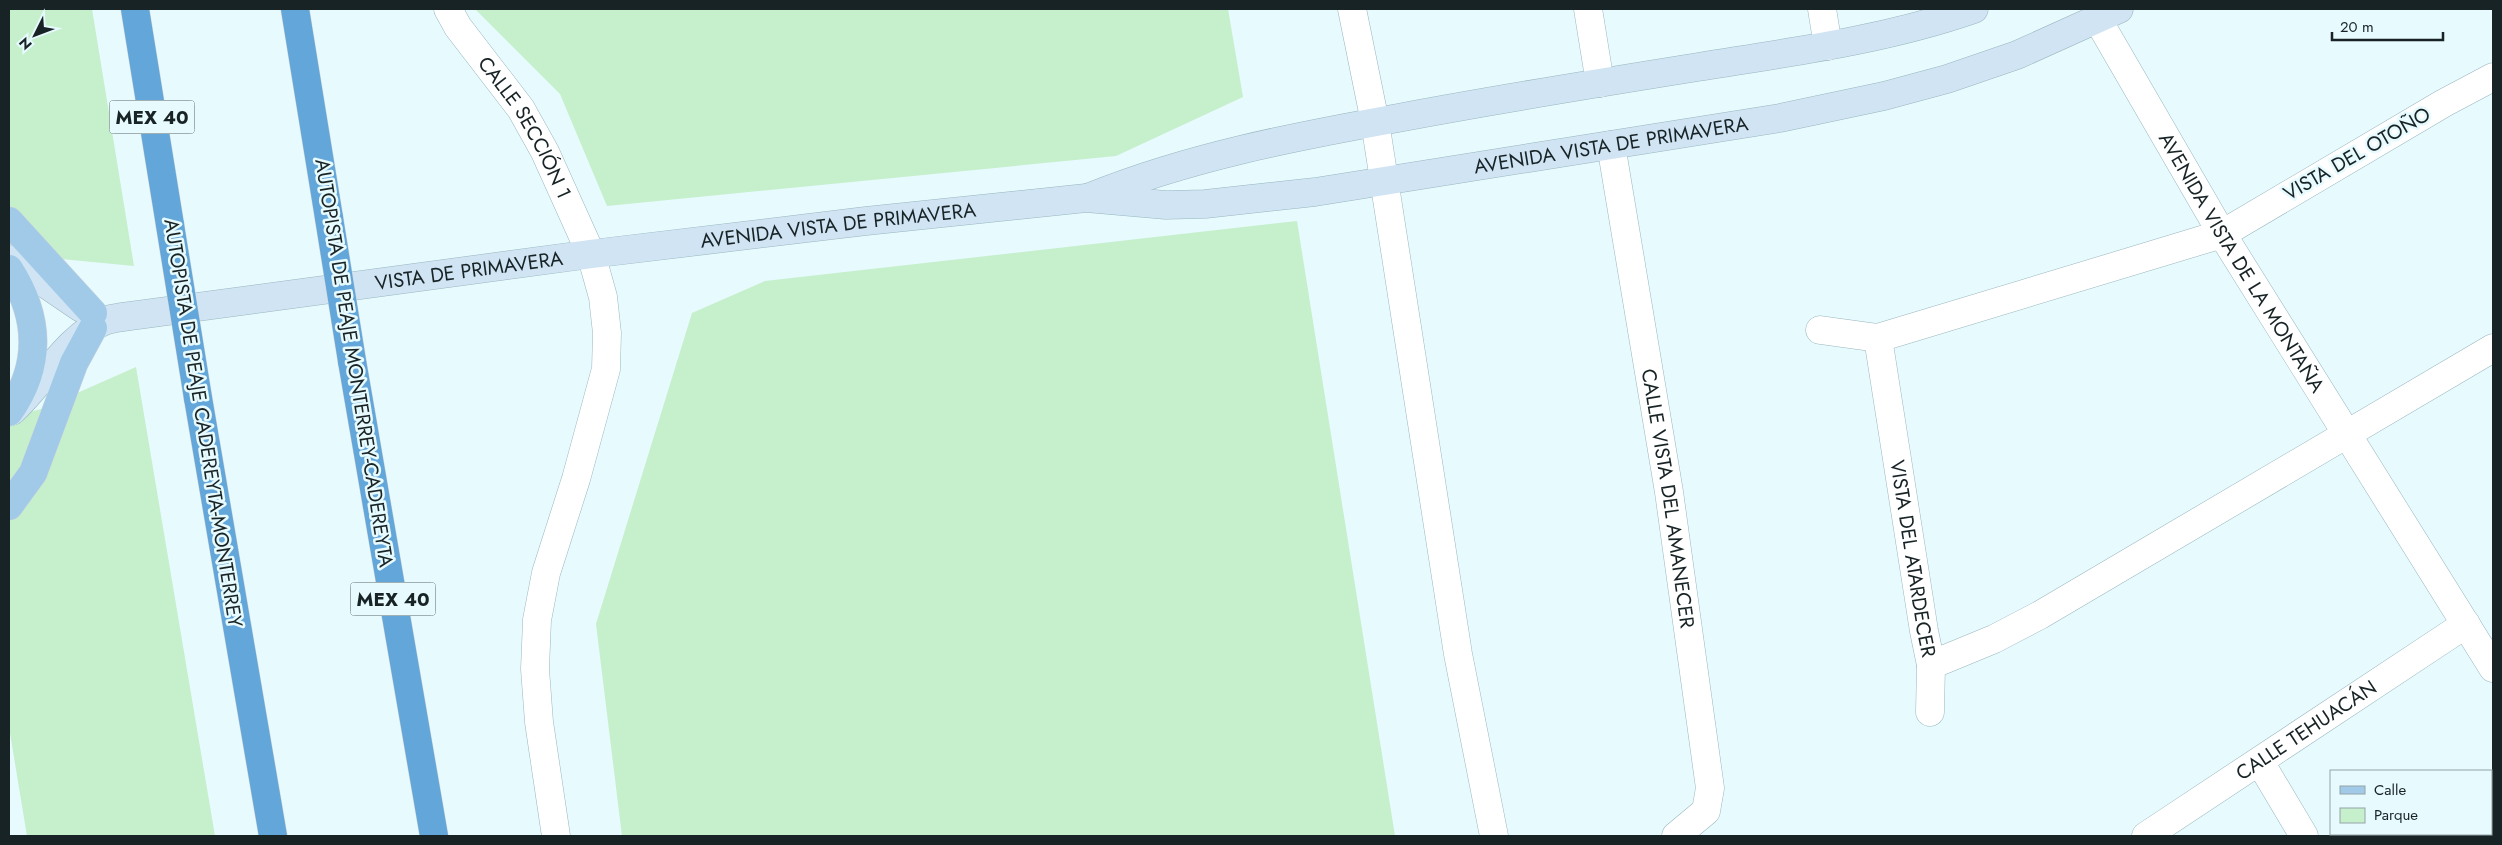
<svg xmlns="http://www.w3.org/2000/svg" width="2502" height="845" viewBox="0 0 2502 845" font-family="Jost,sans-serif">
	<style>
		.green { fill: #c6efcc }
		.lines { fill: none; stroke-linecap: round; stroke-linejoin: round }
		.street-casing { stroke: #99b7be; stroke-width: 29 }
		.secondary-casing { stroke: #99b7be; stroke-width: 29 }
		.primary-casing { stroke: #d5d7d8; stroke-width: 29 }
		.highway-casing { stroke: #d5d7d8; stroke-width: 29 }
		.street { stroke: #fff; stroke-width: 28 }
		.secondary { stroke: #d0e4f4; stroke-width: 28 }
		.primary { stroke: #a1cae9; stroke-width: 28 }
		.highway { stroke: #63a6da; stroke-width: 28 }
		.highway-bridge-casing { stroke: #d5d7d8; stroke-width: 29; stroke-linecap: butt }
		.highway-bridge { stroke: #63a6da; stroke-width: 28 }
		.labels { text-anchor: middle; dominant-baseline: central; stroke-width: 5; stroke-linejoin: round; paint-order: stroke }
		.shield { fill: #e7fafe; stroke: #566467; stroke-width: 1 }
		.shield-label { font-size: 19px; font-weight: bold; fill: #182326 }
		.street-label { font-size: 20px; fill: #182326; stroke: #e7fafe }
	</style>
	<rect width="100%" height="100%" fill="#e7fafe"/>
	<path class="green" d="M9,9H92L134,266L9,254Z
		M475,9H1228L1243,97L1116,156L607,206L560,94Z
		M1297,221L1395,836H622L596,624L692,313L765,281Z
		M136,367L215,836H27L9,727V417L41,409Z"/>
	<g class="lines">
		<g class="street-casing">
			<g id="street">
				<path id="s1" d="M448,9L458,27L521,109L545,152L591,254L603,297L607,333L606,369L576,479L546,573L537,620L535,669L539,722L556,836"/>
				<path d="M1352,9L1375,122L1458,654L1494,836"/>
				<path d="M1588,9L1600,83"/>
				<path d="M1822,9L1828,46"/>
				<path id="s2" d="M2098,20L2222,234L2493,668"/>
				<path id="s3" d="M2493,77L2444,103L2222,234L1878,338L1924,631L1931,665L1994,639L2040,615L2493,348"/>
				<path id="s4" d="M1611,145L1669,492L1710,788L1706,811L1676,836"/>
				<path d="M1820,330L1878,338"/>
				<path d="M1930,712L1931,665"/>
				<path d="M2260,762L2304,836"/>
				<path id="s5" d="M2146,836L2466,624"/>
			</g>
		</g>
		<g class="secondary-casing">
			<g id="secondary">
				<path d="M1090,197C1189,157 1293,137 1398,118C1498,99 1598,83 1698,67C1791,52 1885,40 1974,9"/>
				<path d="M9,259L81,308"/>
				<path id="s6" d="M12,411C42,384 68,335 107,320C114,318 122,317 130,316L591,254L866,221L1086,198L1166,205L1205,204L1315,192L1780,118L1884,96L1947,79L2017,55L2119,9"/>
			</g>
		</g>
		<g class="primary-casing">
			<path id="primary" d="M9,221L93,313
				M9,269C40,317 42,365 9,412
				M9,506L33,473L74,363L93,328"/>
		</g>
		<g class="highway-casing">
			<path id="highway" d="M135,9L170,225
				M295,9L329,218
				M352,361L434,836
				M198,398L273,836"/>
		</g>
		<use href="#street" class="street"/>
		<use href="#secondary" class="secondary"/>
		<use href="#primary" class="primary"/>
		<use href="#highway" class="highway"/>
		<g class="highway-bridge-casing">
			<path id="highway-bridge" d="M329,218L352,361
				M170,225L198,398"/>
		</g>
		<use href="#highway-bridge" class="highway-bridge"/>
	</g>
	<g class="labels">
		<g class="shield">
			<rect x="109.5" y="100.5" width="85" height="33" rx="4"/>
			<rect x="350.5" y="582.5" width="85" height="33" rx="4"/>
		</g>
		<g class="shield-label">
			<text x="152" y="117">MEX 40</text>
			<text x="393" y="599">MEX 40</text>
		</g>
		<g class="street-label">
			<text stroke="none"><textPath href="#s1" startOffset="142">CALLE SECCIÓN 1</textPath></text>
			<text stroke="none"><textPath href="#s6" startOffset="1649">AVENIDA VISTA DE PRIMAVERA</textPath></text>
			<text transform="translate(2357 154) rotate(-30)">VISTA DEL OTOÑO</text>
			<text stroke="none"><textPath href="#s6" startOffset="870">AVENIDA VISTA DE PRIMAVERA</textPath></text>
			<text stroke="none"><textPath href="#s2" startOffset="282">AVENIDA VISTA DE LA MONTAÑA</textPath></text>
			<text stroke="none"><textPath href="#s6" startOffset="498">VISTA DE PRIMAVERA</textPath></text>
			<text transform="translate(354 363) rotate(81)">AUTOPISTA DE PEAJE MONTERREY-CADEREYTA</text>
			<text transform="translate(203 423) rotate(81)">AUTOPISTA DE PEAJE CADEREYTA-MONTERREY</text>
			<text stroke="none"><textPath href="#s4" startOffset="358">CALLE VISTA DEL AMANECER</textPath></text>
			<text stroke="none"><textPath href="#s3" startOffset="896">VISTA DEL ATARDECER</textPath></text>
			<text stroke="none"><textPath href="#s5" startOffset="192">CALLE TEHUACÁN</textPath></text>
		</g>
	</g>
	<rect width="2502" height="845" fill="none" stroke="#182326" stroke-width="20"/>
	<rect x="2330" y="770" width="162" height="65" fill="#e7fafe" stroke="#94a4a8"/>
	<rect x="2340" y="786" width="25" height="8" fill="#a1cae9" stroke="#94a4a8"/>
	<text x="2374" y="795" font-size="15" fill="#182326">Calle</text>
	<rect x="2340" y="808" width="25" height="15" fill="#c6efcc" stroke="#94a4a8"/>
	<text x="2374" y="820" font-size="15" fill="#182326">Parque</text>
	<g transform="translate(35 35) rotate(228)" stroke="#e7fafe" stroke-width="4" paint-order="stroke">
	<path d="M0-4L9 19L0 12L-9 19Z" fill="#182326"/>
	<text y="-8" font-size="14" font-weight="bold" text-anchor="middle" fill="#182326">N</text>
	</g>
	<path d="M2332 32v8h111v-8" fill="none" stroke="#182326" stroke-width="2.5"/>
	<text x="2340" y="32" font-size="15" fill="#182326" stroke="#e7fafe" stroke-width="4" paint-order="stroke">20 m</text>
</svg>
